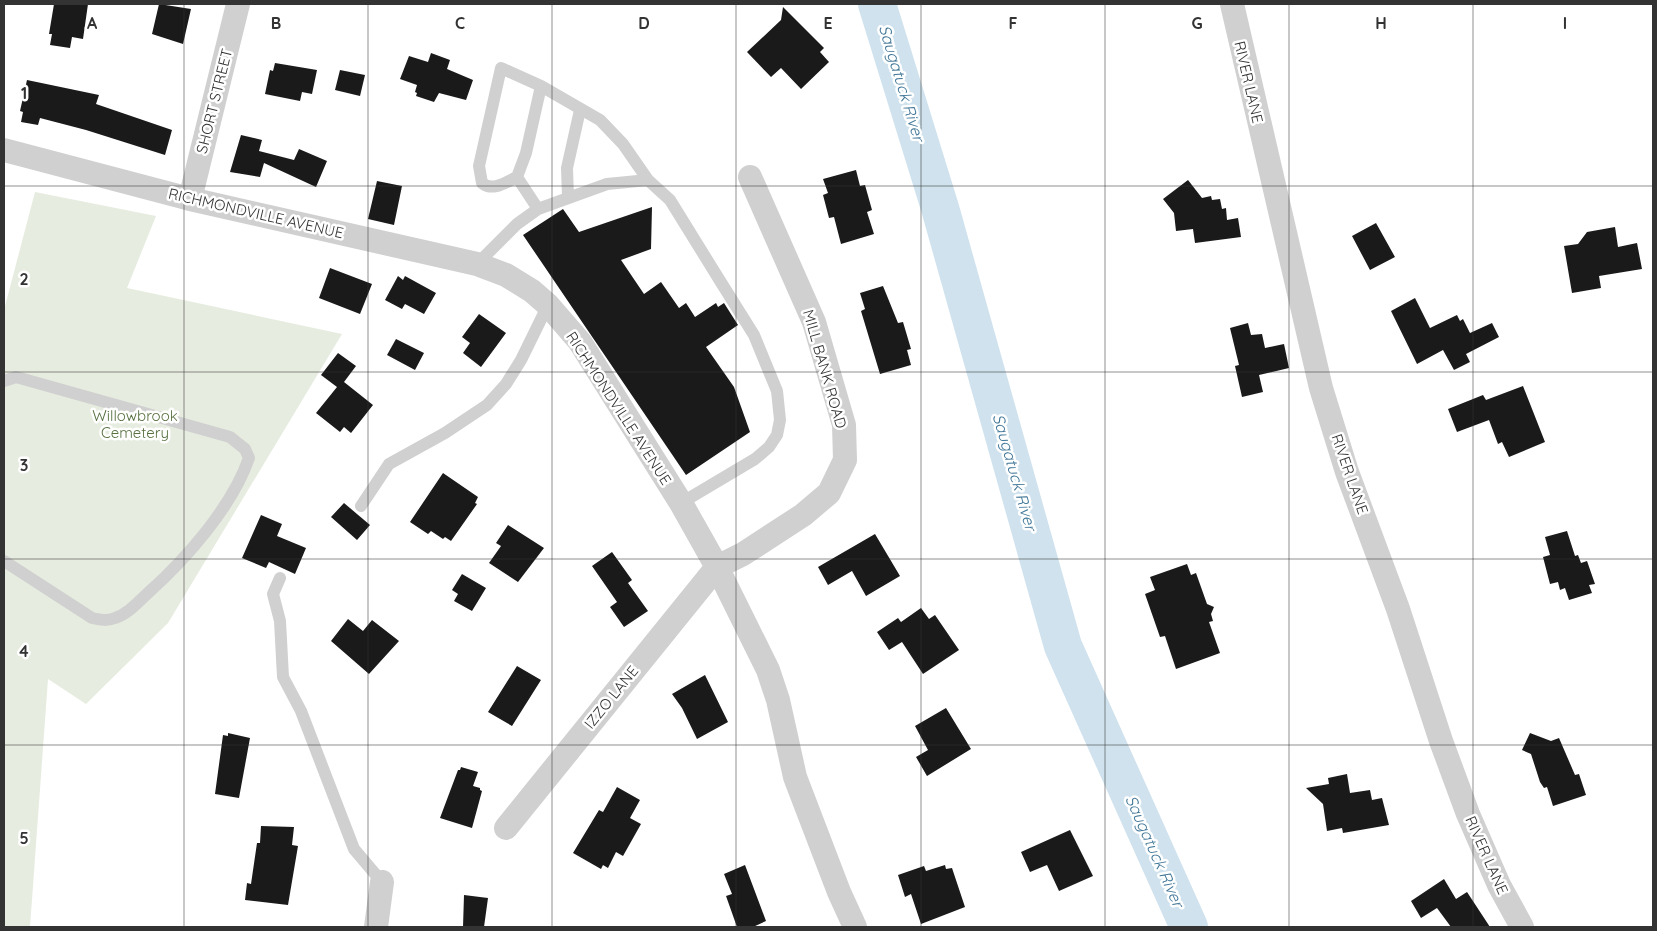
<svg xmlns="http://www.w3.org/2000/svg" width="1657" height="931" viewBox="0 0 1657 931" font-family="Quicksand,sans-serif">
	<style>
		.green { fill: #e6ecdf }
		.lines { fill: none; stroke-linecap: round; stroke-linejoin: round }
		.river { stroke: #cfe2ee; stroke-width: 38 }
		.building { fill: #1a1a1a }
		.lane { stroke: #d0d0d0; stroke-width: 12 }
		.street { stroke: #d0d0d0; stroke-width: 24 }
		.grid { fill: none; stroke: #333; stroke-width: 1; stroke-opacity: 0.55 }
		.labels { text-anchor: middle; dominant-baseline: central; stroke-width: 5; stroke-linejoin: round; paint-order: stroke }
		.street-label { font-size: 15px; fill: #333; stroke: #fff }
		.park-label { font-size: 15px; fill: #56703f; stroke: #fff }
		.water-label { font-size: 16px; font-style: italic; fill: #3f7597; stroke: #fff }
		.grid-label { font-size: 16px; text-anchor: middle; font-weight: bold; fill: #333; stroke: #fff; stroke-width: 5; stroke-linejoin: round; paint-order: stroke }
	</style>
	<rect width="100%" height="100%" fill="#fff"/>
	<path class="green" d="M35,192L156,216L127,288L342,334L168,623L86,704L48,679L30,927H4V310Z"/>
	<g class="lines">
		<path class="river" d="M877,4L940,208L1063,646L1189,927"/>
	</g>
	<path class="building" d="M54,4H88L83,39L72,37L70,48L50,45L52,34H49Z
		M159,4L191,9L183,44L152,34Z
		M783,7L824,48L820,52L829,62L801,89L781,68L771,77L747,52L781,20Z
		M431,53L450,60L447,69L473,80L466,100L439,93L434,102L416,96L417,93L415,92L417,85L400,79L409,56L428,62Z
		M275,63L317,70L312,94L302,92L300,101L265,94L270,70L273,71Z
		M340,70L365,75L360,96L335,90Z
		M27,80L99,95L96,104L172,130L165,155L86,130L40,118L38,125L21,122L23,112L20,111Z
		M241,135L262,140L259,151L294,160L299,149L327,161L316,187L264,163L260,177L230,172Z
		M856,170L860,186L865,185L872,210L867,212L874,234L841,244L834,217L829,218L823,195L828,193L823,179Z
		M1188,180L1202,198L1211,196L1212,200L1220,199L1222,209L1226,208L1227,220L1238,218L1241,237L1195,243L1193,229L1176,231L1174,213L1163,199Z
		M377,181L402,186L394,225L368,219Z
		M652,207L651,249L621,260L644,294L661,282L679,308L686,303L695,317L716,303L718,307L724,303L738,325L706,347L734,387L750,432L686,475L523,235L563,209L579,232Z
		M1376,223L1395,257L1370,270L1352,236Z
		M1615,227L1618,247L1637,243L1642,269L1599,276L1601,288L1572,293L1564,246L1578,244L1587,232Z
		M330,268L372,284L360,314L319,298Z
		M398,276L403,280L405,276L436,293L424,314L405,304L402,309L385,300Z
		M883,286L898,323L903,322L911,349L907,350L911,365L880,374L861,311L865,309L860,293Z
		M1415,298L1430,328L1457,315L1460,321L1463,319L1470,333L1492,323L1499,337L1466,354L1470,362L1454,370L1443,350L1417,364L1391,311Z
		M479,314L506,333L481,367L463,353L470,343L462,337Z
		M1248,323L1251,335L1262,334L1265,348L1284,344L1289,368L1259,375L1263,392L1242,397L1235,366L1239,365L1230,328Z
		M396,339L424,353L415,370L387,355Z
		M338,353L356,366L344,382L373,405L351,433L344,427L340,432L316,413L337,387L321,375Z
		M1523,386L1545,442L1509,457L1502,442L1498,444L1489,420L1457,432L1448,409L1483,395L1486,400Z
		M443,473L478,497L475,503L477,504L451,541L445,537L443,539L431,531L428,534L410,522Z
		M344,503L370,525L357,540L331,517Z
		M261,515L282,524L277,536L306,548L295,574L269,562L266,568L242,558Z
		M508,525L544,548L518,582L489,563L501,546L496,543Z
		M1567,531L1575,556L1578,555L1581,563L1587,561L1595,584L1589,585L1592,593L1569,600L1565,588L1560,590L1558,582L1550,584L1543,557L1550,555L1545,537Z
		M875,534L900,576L866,596L852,571L828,585L818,567Z
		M612,552L632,580L628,583L648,611L624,627L610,607L617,602L592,566Z
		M1187,564L1191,575L1196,573L1207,604L1214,607L1211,614L1213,621L1209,622L1220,653L1176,669L1165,636L1160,637L1145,594L1155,590L1150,577Z
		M462,574L486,588L472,611L454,601L458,594L452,590Z
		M921,608L929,619L935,615L959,650L923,674L902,642L889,650L877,632L898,618L901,622Z
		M348,619L363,631L372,620L399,641L369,674L331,641Z
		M517,666L541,680L512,726L488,712Z
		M705,675L728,722L697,739L682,708L672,694Z
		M946,708L971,749L927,776L916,757L928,750L915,726Z
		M228,733L250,738L239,798L215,794L223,735L228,736Z
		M1530,733L1551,741L1559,738L1575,775L1579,774L1586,795L1553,806L1547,787L1544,788L1540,782L1531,754L1522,750Z
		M461,767L478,772L473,786L480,788V790L482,791L472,828L440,818L458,770H460Z
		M1347,774L1350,793L1370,790L1372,800L1382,798L1389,825L1343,833L1342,828L1327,831L1323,804L1306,788L1329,784L1328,778Z
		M617,787L640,800L630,818L641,824L623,856L616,852L608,868L603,865L601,869L573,853L599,810L603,812Z
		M261,826L294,827L292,845L298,846L288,905L245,900L247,883L251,884L257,843H260Z
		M1070,830L1093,876L1059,891L1047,865L1030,872L1021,852Z
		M745,865L766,921L753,927H737L726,896L732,894L724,874Z
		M945,865L946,869L952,868L965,907L921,924L911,894L905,897L898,875L924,866L926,871Z
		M1444,879L1456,899L1467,892L1490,927H1451L1437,908L1421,918L1411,901Z
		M464,895L488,898L484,927H463Z"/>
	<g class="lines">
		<path class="lane" d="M541,86L526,153L517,177C506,182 493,192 482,183L479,166L501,68L541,86L600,120L623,144L648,180L670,200L722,284L754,335L777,391L780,420L777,435L769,447L755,459L681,503
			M517,177L538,209
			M568,197L567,168L580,110
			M477,264L517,224L538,209L607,184L648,180
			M4,381L16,377L230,437L245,449L249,458C232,507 186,559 148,593C138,602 128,614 115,618C107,621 101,620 92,618L4,561
			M361,506L389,464L445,433L487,405L506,384L521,360L548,305
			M280,578L273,594L280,621L283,677L301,711L354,849L382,882"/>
		<path class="street" d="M1232,4L1321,388L1347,472L1398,609L1441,741L1468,814L1499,885L1522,927
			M4,150L190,199L477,264L506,275L532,291L548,305L580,342L681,503L717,567L768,670L778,700L795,777L839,892L855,927
			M190,199L238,4
			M506,828L717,567L743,554L803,515L829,493L845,460L844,425L814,322L750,177
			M376,927L382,882"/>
	</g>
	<path class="grid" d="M184,4V927M368,4V927M552,4V927M736,4V927M921,4V927M1105,4V927M1289,4V927M1473,4V927M4,186H1653M4,372H1653M4,559H1653M4,745H1653"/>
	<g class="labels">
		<g class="street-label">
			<text transform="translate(1249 82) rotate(77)">RIVER LANE</text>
			<text transform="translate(214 101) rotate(-76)">SHORT STREET</text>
			<text transform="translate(256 213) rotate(13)">RICHMONDVILLE AVENUE</text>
			<text transform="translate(825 369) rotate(74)">MILL BANK ROAD</text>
			<text transform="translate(619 408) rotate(57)">RICHMONDVILLE AVENUE</text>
			<text transform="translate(1350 474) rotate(71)">RIVER LANE</text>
			<text transform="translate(611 697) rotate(-51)">IZZO LANE</text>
			<text transform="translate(1487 855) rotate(66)">RIVER LANE</text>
		</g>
		<g class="park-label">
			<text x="135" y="415">Willowbrook<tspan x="135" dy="17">Cemetery</tspan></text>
		</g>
		<g class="water-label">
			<text transform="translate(902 83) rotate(73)">Saugatuck River</text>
			<text transform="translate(1015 472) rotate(74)">Saugatuck River</text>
			<text transform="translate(1155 851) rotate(66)">Saugatuck River</text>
		</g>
	</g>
	<g class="grid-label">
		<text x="92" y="29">A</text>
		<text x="276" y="29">B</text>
		<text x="460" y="29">C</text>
		<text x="644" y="29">D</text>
		<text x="828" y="29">E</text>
		<text x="1013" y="29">F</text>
		<text x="1197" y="29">G</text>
		<text x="1381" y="29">H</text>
		<text x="1565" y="29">I</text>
		<text x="24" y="99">1</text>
		<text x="24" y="285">2</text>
		<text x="24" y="471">3</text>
		<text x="24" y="657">4</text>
		<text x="24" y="844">5</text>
	</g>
	<rect width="1657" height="931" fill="none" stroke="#333333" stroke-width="10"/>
</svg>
